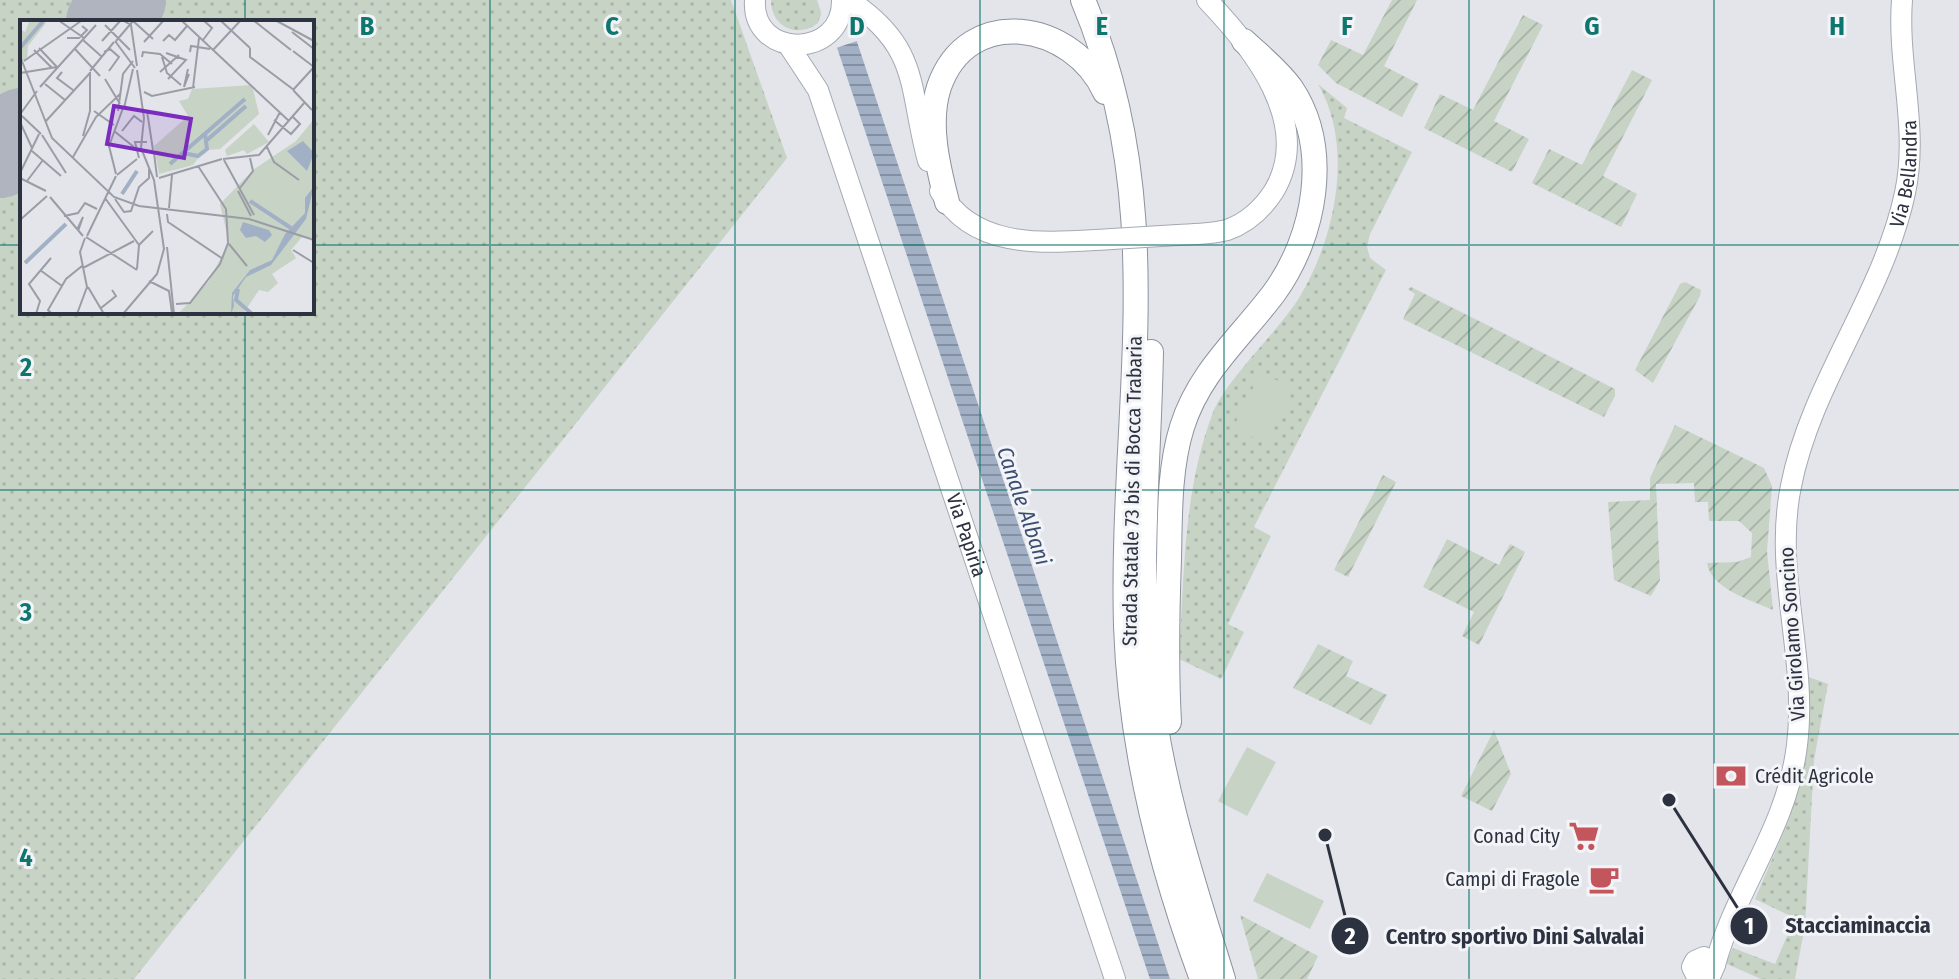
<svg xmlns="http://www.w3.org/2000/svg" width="1959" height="979" viewBox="0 0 1959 979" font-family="'Fira Sans Condensed',sans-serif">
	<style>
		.grass { fill: url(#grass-dots); fill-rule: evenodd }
		.garden { fill: url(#garden-furrows) }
		.pitch { fill: #c7d3c5 }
		.water { fill: url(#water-rules) }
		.pier { fill: #e3e5ea }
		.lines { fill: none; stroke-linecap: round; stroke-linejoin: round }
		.taxiway { stroke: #b0b4be; stroke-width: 34 }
		.runway { stroke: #b0b4be; stroke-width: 82 }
		.major-casing { stroke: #a4a9b4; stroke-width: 22 }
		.highway-casing { stroke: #8c929f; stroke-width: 26 }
		.major { stroke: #fff; stroke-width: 20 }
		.highway { stroke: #fff; stroke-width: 24 }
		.major-bridge-casing { stroke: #a4a9b4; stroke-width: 22; stroke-linecap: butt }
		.major-bridge { stroke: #fff; stroke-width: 20 }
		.grid { fill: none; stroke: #0f766e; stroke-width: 2; stroke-opacity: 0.55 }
		.labels { text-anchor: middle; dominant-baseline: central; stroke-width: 6; stroke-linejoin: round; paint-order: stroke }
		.street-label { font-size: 20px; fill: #2d3240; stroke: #f3f4f7 }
		.poi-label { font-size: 20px; fill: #2d3240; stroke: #f3f4f7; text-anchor: end }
		.water-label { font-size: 22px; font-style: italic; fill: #3b4e71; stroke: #f3f4f7 }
		.inset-river { fill: none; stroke: #a2b0c6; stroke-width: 4 }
		.inset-road { fill: none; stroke: #9a9da6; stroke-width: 2 }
		.view { fill: #7b2cbf; fill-opacity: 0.15; stroke: #7b2cbf; stroke-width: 4 }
		.inset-edge { fill: none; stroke: #2d3240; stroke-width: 4 }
		.grid-label { font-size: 26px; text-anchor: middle; font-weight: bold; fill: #0f766e; stroke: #f3f4f7; stroke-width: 6; stroke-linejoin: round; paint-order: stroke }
		.leader { fill: none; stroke: #2d3240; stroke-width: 3 }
		.callout-dot { fill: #2d3240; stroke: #f3f4f7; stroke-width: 3 }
		.mark-label { font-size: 24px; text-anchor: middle; font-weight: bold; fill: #fff }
		.callout-label { font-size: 22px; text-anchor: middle; font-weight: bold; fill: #2d3240; stroke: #f3f4f7; stroke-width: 6; stroke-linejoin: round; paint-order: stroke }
	</style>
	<defs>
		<pattern id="grass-dots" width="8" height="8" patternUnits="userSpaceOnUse" patternTransform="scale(2)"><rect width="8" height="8" fill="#c7d3c5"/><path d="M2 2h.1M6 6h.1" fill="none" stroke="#abb6aa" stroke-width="1.8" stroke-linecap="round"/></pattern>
		<pattern id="garden-furrows" width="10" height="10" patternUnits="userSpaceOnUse" patternTransform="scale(2)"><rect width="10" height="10" fill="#c7d3c5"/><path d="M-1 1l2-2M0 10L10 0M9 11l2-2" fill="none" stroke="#abb6aa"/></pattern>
		<pattern id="water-rules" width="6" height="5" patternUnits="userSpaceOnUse" patternTransform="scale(2)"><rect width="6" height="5" fill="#a2b0c6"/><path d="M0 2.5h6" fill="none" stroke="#8490a2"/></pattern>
	</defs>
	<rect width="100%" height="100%" fill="#e3e5ea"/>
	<path class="grass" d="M0,0H731L787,158L134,979H0ZM22,22H312V312H22Z
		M771,0H826L818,23C797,39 771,27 771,0Z
		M1318,84L1347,108L1344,118L1412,152L1370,234L1367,247L1370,258L1386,270L1254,527L1271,536L1228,624L1244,632L1221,679L1179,659C1184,577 1183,493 1212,415C1225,380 1278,332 1299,298C1335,239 1355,147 1318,84Z
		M1806,676L1828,684L1814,760L1805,925L1795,979H1761L1725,963L1733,948L1775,964L1795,918L1755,899L1789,820L1802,771Z"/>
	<path class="garden" d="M1392,0H1417L1384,66L1419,84L1402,117L1336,83L1318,65L1331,40L1363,55Z
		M1523,15L1543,25L1494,121L1529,139L1512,172L1424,128L1440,94L1473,110Z
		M1632,70L1652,80L1603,176L1637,194L1621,227L1532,183L1549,149L1582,165Z
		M1685,282L1701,290L1700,296L1653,383L1635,370L1680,284Z
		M1411,287L1615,389V396L1604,417L1403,319L1415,294L1408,289Z
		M1675,425L1764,468L1772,486L1767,551L1773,610C1751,600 1711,589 1707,563L1737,562L1751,557L1752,533L1739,521H1709L1708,502H1695L1694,483L1656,484L1660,580L1651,596L1614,580L1608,502L1650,500V478Z
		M1383,475L1396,482L1348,577L1334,570Z
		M1447,539L1499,565L1510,544L1525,552L1479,645L1462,636L1474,612L1423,587Z
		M1318,644L1353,661L1346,676L1387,695L1371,725L1293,688Z
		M1494,730L1511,774L1492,811L1461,796Z
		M1240,915L1318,956L1307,979H1258Z"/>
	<path class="pitch" d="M1261,372L1294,389L1266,444L1233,428Z
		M1247,747L1276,762L1247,816L1218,801Z
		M1267,873L1324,901L1310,929L1253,901Z"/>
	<path class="water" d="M821,0H843L1170,979H1150Z"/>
	<path class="pier" d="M817,0H847L860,40L833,49Z"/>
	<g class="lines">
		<path class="taxiway" d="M0,113L22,114"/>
		<path class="runway" d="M107,22L125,0
			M0,157L22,129"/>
		<g class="major-casing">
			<g id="major">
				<path d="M755,0C751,59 843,60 842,0"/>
				<path d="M849,0C921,48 908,87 928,161"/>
				<path id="s1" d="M789,46L818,90L1115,979"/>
				<path d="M940,191C975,253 1052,242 1112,239"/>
				<path d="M1178,235C1194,234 1212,234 1227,230C1247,223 1263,208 1274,191C1314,123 1252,47 1207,0"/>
				<path id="s2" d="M1715,965C1736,887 1787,829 1797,745C1808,658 1773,573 1791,486C1811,383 1883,296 1905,193C1919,128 1897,65 1902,0"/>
				<path d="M1698,979L1692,967L1695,961L1704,957L1715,965L1709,979"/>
			</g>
		</g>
		<g class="highway-casing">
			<path id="highway" d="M1083,0C1172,210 1120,408 1126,626C1130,747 1160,866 1202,979
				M947,202C938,167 927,123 939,87C968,3 1073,22 1105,92
				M1151,352C1149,462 1137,575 1150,685C1161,786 1193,882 1223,979
				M1169,722C1166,668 1167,613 1169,559C1170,515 1169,469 1182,427C1199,372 1241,337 1274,293C1315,237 1332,149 1291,88C1278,70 1260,56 1244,41"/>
		</g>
		<use href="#major" class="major"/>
		<use href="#highway" class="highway"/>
		<g class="major-bridge-casing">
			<path id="major-bridge" d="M1112,239L1178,235"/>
		</g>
		<use href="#major-bridge" class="major-bridge"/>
	</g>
	<path class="grid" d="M245,0V22M490,0V979M735,0V979M980,0V979M1224,0V979M1469,0V979M1714,0V979M0,245H22M312,245H1959M245,312V979M0,490H1959M0,734H1959"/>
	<defs>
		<g id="bank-bare" transform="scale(2.4)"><path d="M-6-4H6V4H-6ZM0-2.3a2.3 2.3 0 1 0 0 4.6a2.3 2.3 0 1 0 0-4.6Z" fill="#c2565c" stroke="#f3f4f7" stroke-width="2.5" paint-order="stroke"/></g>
		<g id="supermarket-bare" transform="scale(2.4)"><path d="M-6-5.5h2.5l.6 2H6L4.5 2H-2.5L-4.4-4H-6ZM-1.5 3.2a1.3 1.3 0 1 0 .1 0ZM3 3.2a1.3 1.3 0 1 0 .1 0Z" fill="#c2565c" stroke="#f3f4f7" stroke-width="2.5" paint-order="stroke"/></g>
		<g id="cafe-bare" transform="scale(2.4)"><path d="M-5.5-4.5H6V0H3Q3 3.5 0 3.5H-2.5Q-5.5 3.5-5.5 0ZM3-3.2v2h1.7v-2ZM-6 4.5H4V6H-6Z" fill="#c2565c" stroke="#f3f4f7" stroke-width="2.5" paint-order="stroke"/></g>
	</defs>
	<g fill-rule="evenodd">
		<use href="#bank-bare" x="1731" y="776"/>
		<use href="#supermarket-bare" x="1584" y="836"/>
		<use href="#cafe-bare" x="1604" y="879"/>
	</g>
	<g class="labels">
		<g class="street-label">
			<text stroke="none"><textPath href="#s2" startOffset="830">Via Bellandra</textPath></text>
			<text transform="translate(1132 491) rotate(-89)">Strada Statale 73 bis di Bocca Trabaria</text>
			<text stroke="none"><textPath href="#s1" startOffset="522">Via Papiria</textPath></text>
			<text transform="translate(1792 634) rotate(-94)">Via Girolamo Soncino</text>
		</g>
		<g class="poi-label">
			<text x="1755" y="776" text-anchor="start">Crédit Agricole</text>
			<text x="1560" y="836">Conad City</text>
			<text x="1580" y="879">Campi di Fragole</text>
		</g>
		<g class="water-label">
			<text transform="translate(1024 506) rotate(71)">Canale Albani</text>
		</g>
	</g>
	<g transform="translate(20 20)">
		<rect width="294" height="294" fill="#e3e5ea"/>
		<path d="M10,0L26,3L8,26L7,39L0,42V9L5,12ZM232,65L239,94L200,129L188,130L185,116L186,128L173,145L139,154L134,126L168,96L159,81L168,79L172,69ZM294,99V220L282,217L271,230L276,238L252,254L258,263L248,272L239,270L223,294H158L189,261L209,222L200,184L233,150L276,121Z" fill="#c7d3c5"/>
		<path d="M234,104L249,122L227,134L224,130L207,136L205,130Z" fill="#c7d3c5"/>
		<path d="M283,121L294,133L287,151L267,131ZM294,166L286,199L251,245L226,257L213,276L214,286L211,294L212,273L230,250L252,240L265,214L285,193V178ZM223,202L249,210L252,215L245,222L236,216L226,218L220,210Z" fill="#a2b0c6"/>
		<path class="inset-river" d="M0,28L24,0M186,121L226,86M163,133L178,136L187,129L185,114M150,144L225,79M102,174L117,151M230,181L271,208M5,243L46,204M218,269L216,280L232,294"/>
		<path class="inset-road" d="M38,0L64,18M102,0L111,5L117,46M161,0L269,101M200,0L230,28M233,0L271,30M255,0L294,21M85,5L110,30M272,12L294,29M47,18H59L67,10L62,6M63,20L81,36M183,20L192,8L183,0M82,21L101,0M95,21L115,48M96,21L113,1L133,19M143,21L149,15L155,20L167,6M124,22L144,0M19,28L37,47M230,28V37L274,70M55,29L80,56M14,30L32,48M193,30L221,0M273,31L294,47M84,32L90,29L99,37L89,51M170,32L171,26L190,29M146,33L166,40L148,59M0,36L32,118L94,177L119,186L229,199L294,220M122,37L123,32L140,34L152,44M142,37L147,53L161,65M4,41L61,1M168,49L164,67L169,54M70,51L94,22M42,52L37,58L53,70M140,52L159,35M0,53L37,47M85,59L100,84M25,64L45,80M20,67L76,5M173,68L179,18M273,70L294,47M273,70L292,90M124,72L132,76L175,67M104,88L113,49M74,91L94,105M98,91L103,54L113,41M127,91L133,130M1,93L17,71M2,96L21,114M254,100L271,114L280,104L273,97M26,101L70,53M0,102L12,128M94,111L114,127M102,111L114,96L122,102M22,115L46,153M248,115L260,92M63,116L70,91V52M247,127L254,142L279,160M12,131L41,156M134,133L137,157M53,137L76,97L100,74M119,138L115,122H127M203,139L239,135L285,82M204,140L234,195M0,153L19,114M96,154L89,126L103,88M97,155L117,139M0,158L26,171M139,158L202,139M7,161L23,140M220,168L233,151L230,138M218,171L231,196M30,177L63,216M85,178L119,225M95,179L104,192L111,191L119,167L129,158V149M149,188L152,155M147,194L148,202L203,239M44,196L58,193L65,183L77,189M0,200L27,176M57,210L63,197L58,211M67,216L96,156M66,217L117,250M209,224L227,246M147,227L154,294M273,230L294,243M63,248L114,221M117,249L119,225L133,211M20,250L42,266M129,261L149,271L152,293M68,267L84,294M156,284L170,283L200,244L208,223L206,189L178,146M81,288L96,276L92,270M16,294L20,281L9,264L31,238M32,294L28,290L46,259L62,246M57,294L67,267L60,232L65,218M103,294L137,254L144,229L134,160L121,128L124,98L117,50"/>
		<path class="view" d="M94,86L171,99L164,138L87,124Z"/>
		<rect width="294" height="294" class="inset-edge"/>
	</g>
	<g class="grid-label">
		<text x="367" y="35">B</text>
		<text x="612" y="35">C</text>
		<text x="857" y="35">D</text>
		<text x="1102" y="35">E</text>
		<text x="1347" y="35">F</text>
		<text x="1592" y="35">G</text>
		<text x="1837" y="35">H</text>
		<text x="26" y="376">2</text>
		<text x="26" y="621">3</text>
		<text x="26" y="866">4</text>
	</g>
	<path class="leader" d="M1669 800L1749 926M1325 835L1350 936"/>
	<g class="callout-dot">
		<circle cx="1669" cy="800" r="8"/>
		<circle cx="1325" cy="835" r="8"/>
		<circle cx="1749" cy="926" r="20"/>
		<circle cx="1350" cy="936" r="20"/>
	</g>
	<g class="mark-label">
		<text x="1749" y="934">1</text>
		<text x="1350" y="944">2</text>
	</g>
	<g class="callout-label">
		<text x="1858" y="933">Stacciaminaccia</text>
		<text x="1515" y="944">Centro sportivo Dini Salvalai</text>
	</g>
</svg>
